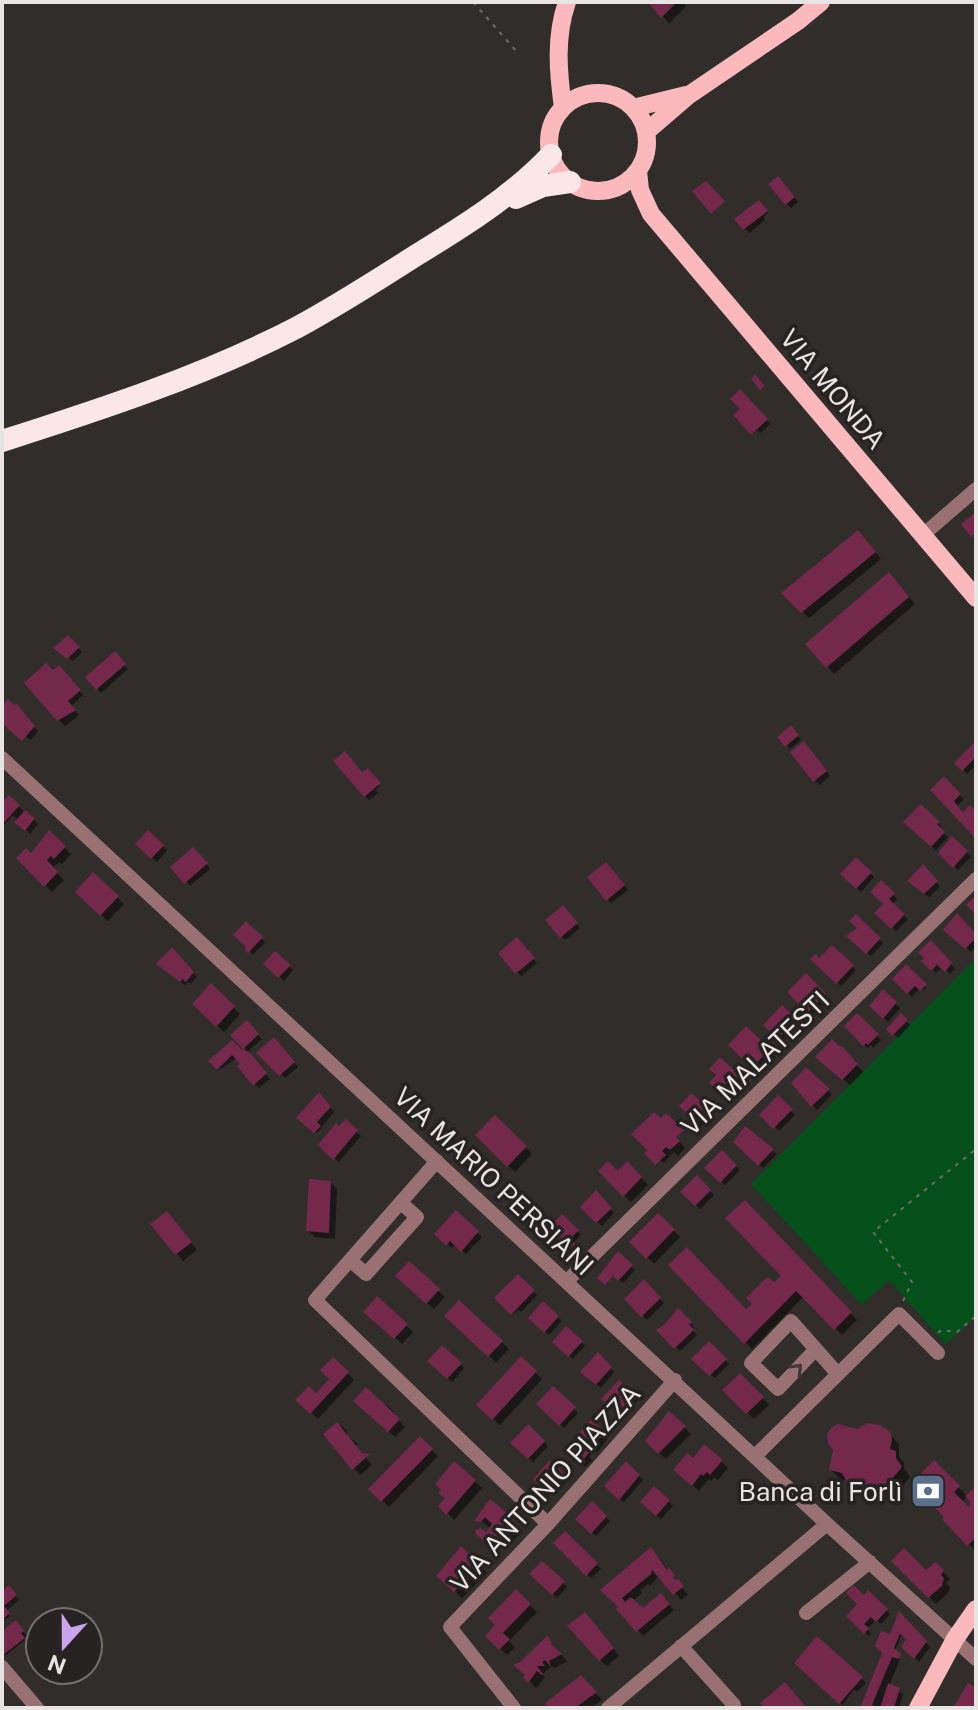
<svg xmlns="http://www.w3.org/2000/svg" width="978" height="1710" viewBox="0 0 978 1710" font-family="'Public Sans',sans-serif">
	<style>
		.green { fill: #05501a }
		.shadow { fill: #0007; fill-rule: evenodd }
		.building { fill: #74284a }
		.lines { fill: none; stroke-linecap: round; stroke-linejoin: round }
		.path { stroke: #6d6a69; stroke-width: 2; stroke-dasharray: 4 6; stroke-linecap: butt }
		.minor { stroke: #997173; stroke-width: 14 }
		.major { stroke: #fbb9bd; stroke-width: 18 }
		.highway { stroke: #fbe7e8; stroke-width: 22 }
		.oneway { stroke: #433636 }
		.labels { text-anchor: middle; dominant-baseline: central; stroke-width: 7; stroke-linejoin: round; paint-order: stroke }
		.street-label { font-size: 26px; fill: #e7e5e4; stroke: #262322 }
		.poi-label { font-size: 26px; fill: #e7e5e4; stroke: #262322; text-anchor: end }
	</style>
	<rect width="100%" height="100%" fill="#302d2b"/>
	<path class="green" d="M976,958V1317L945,1344L889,1280L862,1305L751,1184Z"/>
	<path class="shadow" d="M652,2H683L686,6L669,24Z
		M778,179L798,202L791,208L771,185Z
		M759,202L768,213L763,217L765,220L749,233L737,220Z
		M740,392L770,424L760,433L757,430L753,434L735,415L742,409Z
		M864,539L881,559L809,618L784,593Z
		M895,581L915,604L834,674L808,644Z
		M68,637L82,652L73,661L60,652Z
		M115,654L128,669L101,693L88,677Z
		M53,672L66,674L83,695L71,706L79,715L65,726L59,720Z
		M2,707L25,718L38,731L31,740L6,723L2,724Z
		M790,728L801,740L790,749L779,737Z
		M976,743V765L967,774L957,763Z
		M793,752L812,753L830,776L819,785Z
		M367,770L380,786L375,790L378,793L369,800L365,796L363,774Z
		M944,779L964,799L957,806L964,813L976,814V835L933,790Z
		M9,798L38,824L30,834L13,815L4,825L2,823V809Z
		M921,806L942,827L940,830L948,837L936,850L906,822Z
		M49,833L71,854L62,864L59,862L52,868L64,880L52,892L34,874Z
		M148,833L167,850L157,862L138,844Z
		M952,839L971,857L958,870L941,853Z
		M193,849L210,869L190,886L173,867Z
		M856,860L874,877L861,892L842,874Z
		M610,869L628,890L611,903L607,899Z
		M93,875L124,904L108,921L77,892Z
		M934,880L940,886L929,897L913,885Z
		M881,883L897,899L892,904L908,919L896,931L876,913L885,904Z
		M567,912L580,928L565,940L561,936Z
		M856,916L883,943L871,956L848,936L859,928Z
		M246,924L265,942L253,955L247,949Z
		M945,929L976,936V946L971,952Z
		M517,940L537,963L521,976L517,972Z
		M931,942L955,969L950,974L943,967L936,973L924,961Z
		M832,947L856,970L841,986L817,963Z
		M172,949L197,977L191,984L188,982L185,985L162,968Z
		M275,954L293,970L284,981L266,964Z
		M906,967L926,987L923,990L920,988L912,997L895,979Z
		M806,976L828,999L812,1015L790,992Z
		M212,986L240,1014L224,1032L195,1004Z
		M883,992L900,1008L888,1022L871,1006Z
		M782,1008L799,1024L783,1041L766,1025Z
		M857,1016L881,1040L873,1048L871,1045L868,1048L846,1026Z
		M901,1016L910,1025L898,1038L889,1029Z
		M247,1023L262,1039L246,1053L270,1079L259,1088L239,1066L243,1064L237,1058L219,1070L211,1061L232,1043L242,1053L246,1049L233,1035Z
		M746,1029L775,1057L760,1073L730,1045Z
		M274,1040L298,1067L285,1078L271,1064Z
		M848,1055L863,1072L850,1085L825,1063Z
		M720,1060L742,1081L729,1099L712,1083L719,1075Z
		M806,1070L832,1094L817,1110L793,1083Z
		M319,1095L334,1112L317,1133L299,1118Z
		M778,1098L795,1115L779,1131L762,1115Z
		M681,1106L709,1110L713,1114L702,1126Z
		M495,1117L532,1154L515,1172L477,1135Z
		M661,1120L685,1148L678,1156L674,1152L663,1163L634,1134Z
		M346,1122L361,1136L339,1162L321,1145Z
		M745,1129L777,1154L763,1168L735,1142Z
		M722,1153L740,1170L725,1185L707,1168Z
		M627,1164L648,1185L631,1202L601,1171L618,1173Z
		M697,1178L714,1195L700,1209L683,1192Z
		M331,1183L337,1189L335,1239L315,1237L308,1230Z
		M596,1193L614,1213L602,1226L582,1207Z
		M745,1202L857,1320L842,1335L804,1296L752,1349L671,1266L747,1312L784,1276Z
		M456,1213L482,1237L466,1254L455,1244L452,1248L437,1234Z
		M562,1216L581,1235L572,1244L578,1250L574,1254L557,1238Z
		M658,1216L680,1237L654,1264L632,1242Z
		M173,1220L197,1250L183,1261L153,1225Z
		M618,1254L635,1270L623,1283L607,1270Z
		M409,1264L445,1297L434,1309L398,1276Z
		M518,1276L537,1295L521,1312L518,1310L513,1314L497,1298Z
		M644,1282L664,1303L647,1320L627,1299Z
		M377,1299L413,1332L402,1344L366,1312Z
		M460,1303L509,1349L496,1362L447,1316Z
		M544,1304L562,1321L549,1335L530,1318Z
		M679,1311L694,1327L691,1330L697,1335L680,1351L659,1330Z
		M567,1329L585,1346L573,1359L554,1342Z
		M709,1344L729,1364L715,1378L693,1359Z
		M442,1347L464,1368L452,1382L430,1361Z
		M598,1355L614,1372L601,1388L583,1372Z
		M521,1359L542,1379L500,1425L478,1405Z
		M333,1360L354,1380L318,1419L298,1400L316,1395L332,1379Z
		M740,1375L769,1405L754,1419L725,1390Z
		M619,1382L638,1400L623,1417L604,1399Z
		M553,1389L578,1413L564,1428L538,1404Z
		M356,1401L385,1407L387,1405L393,1411V1415L405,1427L395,1437Z
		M670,1414L691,1434L666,1459L647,1441Z
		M591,1422L608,1438L597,1453L595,1450L589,1457L592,1460L585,1467L568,1450Z
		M341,1425L347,1431V1436L358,1444L355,1446L372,1465L360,1475L354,1468L339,1427Z
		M528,1427L548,1446L533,1462L513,1443Z
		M857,1431L889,1434L899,1444V1457L904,1463V1469L910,1477L895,1495L890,1497L883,1492L875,1500L866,1501L848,1481L840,1479L831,1470L835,1449Z
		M420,1439L438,1456L389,1507L371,1489Z
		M693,1460L721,1461L728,1468L718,1480L714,1477L711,1481L709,1479L699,1491L682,1476Z
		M934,1462L968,1497L976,1488V1551L944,1519L947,1498ZM968,1496L972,1500L970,1510L962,1502Z
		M454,1463L482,1488L454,1520L441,1506L447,1499Z
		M550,1463L568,1480L553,1495L535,1479Z
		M626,1464L643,1480L624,1502L606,1486Z
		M654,1489L673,1506L661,1519L643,1502Z
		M592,1504L610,1521L596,1536L578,1519Z
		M505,1514L520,1529L519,1534L514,1540L511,1537L498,1551L485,1540L491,1529L477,1517Z
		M565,1534L601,1569L591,1578L555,1543Z
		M461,1549L487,1573L462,1598L439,1575Z
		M657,1556L688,1595L681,1600L659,1575L650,1586L648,1584L640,1590L642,1593L631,1603L641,1613L667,1603L674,1610L643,1636L603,1590Z
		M894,1561L926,1573L935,1564L950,1579L946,1583L950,1587L948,1593L936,1604Z
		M542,1564L567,1587L557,1598L532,1574Z
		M9,1588L19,1600L6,1611L10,1616L5,1619L2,1616V1594Z
		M516,1592L537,1612L509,1641L515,1647L507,1655L487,1636L498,1625Z
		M868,1593L890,1614L881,1624L876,1620L867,1629L871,1634L869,1636L848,1616Z
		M899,1615L930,1647L919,1662L905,1649L911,1641L902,1634L894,1653L900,1659L889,1686L903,1694L899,1708H862Z
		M591,1621L619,1656L607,1666L600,1660Z
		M16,1623L27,1636L24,1638L25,1640L6,1655L2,1650V1634Z
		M547,1639L567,1661L555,1668L552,1666L542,1674L545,1677L536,1688L516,1665L546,1642Z
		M818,1639L866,1683L857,1692L854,1689L843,1705L796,1663Z
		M587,1684L602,1700L591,1708H552Z"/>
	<path class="building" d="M648,2H677L661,18Z
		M778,176L795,197L785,205L768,184Z
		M706,181L725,201L711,214L692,191Z
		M759,200L768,211L743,230L734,219Z
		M755,374L765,386L760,390L751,379Z
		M740,389L768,419L751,435L733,415L740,409L730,399Z
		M976,512V537L974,534L971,537L961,524Z
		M858,530L876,552L801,613L781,593Z
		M889,572L909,597L826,668L805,644Z
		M68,635L80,647L67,659L53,648Z
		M115,651L126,664L96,690L85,677Z
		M46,663L53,670L59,665L81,690L68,701L76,710L57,721L24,683Z
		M8,699L14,705L16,703L35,726L22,741L2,724V705Z
		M791,725L799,735L785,747L777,737Z
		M804,741L827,771L813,782L790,752Z
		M976,741V757L962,771L954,763Z
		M345,751L362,772L368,768L381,783L364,797L333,761Z
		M944,776L961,794L954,801L961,810L963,812L970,805L976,811V839L930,790Z
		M9,795L20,805L2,825V802Z
		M921,804L940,822L937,824L945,832L931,847L903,822Z
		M25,810L35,818L25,831L14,822Z
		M49,830L66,846L54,859L51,856L47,860L58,872L44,887L16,858L26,848L31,853Z
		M148,830L164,845L151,859L135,844Z
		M952,836L968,851L953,868L938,853Z
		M193,847L208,863L184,884L170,867Z
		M856,857L872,872L856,889L840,874Z
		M606,862L625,885L606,901L587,877Z
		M923,864L938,881L924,894L907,881Z
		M93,872L119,896L100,916L75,892Z
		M881,880L895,893L889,899L905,914L891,929L874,913L883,904L870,892Z
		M976,895V914L966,905Z
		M563,905L578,923L560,938L545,920Z
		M957,913L976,934V938L965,949L943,930Z
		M856,914L881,938L866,954L846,936L857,928L849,921Z
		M246,921L263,937L248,953L244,949L246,947L233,935Z
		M517,937L535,958L515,974L498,953Z
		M931,940L952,963L945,972L937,965L931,971L921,961L924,958L918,952Z
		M832,945L854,965L836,984L810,959L815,954L819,958Z
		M172,947L194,972L186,982L183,979L180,982L156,964Z
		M275,951L291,965L278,978L263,964Z
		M906,964L927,984L920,991L915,986L907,994L892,979Z
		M806,973L826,994L807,1013L787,992Z
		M211,983L235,1006L216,1027L192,1004Z
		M883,989L897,1002L883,1019L869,1006Z
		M782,1005L797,1019L778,1039L763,1025Z
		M857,1013L879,1034L868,1045L866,1043L863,1046L844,1026Z
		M901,1013L908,1020L892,1036L886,1029Z
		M247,1020L259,1034L243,1049L230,1035Z
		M746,1026L770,1049L752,1068L728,1045Z
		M274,1037L295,1062L279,1076L256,1053Z
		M832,1039L840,1047L842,1046L858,1064L842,1080L815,1057Z
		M232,1040L242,1050L244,1049L251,1054L267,1073L253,1086L237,1066L240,1064L232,1055L217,1070L208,1061Z
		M720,1057L739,1075L732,1083L735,1085L724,1097L709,1083L716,1075L709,1069Z
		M806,1067L830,1089L811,1107L791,1083Z
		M319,1092L331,1107L317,1122L321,1126L314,1133L296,1118Z
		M691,1093L711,1109L697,1123L679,1106Z
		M778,1095L793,1109L773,1129L759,1115Z
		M654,1112L661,1118L666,1113L684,1130L676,1137L680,1141L670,1150L666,1147L662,1151L666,1155L655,1165L644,1153L647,1150L631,1134Z
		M495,1115L527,1146L507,1167L475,1135Z
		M346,1119L358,1130L333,1160L318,1145L336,1123L339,1126Z
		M745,1126L774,1149L758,1166L733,1142Z
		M722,1150L737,1165L720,1183L704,1168Z
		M608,1161L618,1171L627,1161L642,1177L623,1197L598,1171Z
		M697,1175L711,1190L695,1206L680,1192Z
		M309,1179L331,1181L329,1233L306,1231Z
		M596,1190L612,1208L596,1223L580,1207Z
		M745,1200L852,1312L834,1330L796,1291L744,1344L668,1265L687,1247L746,1309L752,1304L746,1298L761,1283L768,1277L774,1282L781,1276L725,1218Z
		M456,1210L479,1231L461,1252L450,1241L446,1246L434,1234Z
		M167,1211L192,1242L175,1255L150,1224Z
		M658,1213L675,1229L646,1259L629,1242Z
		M562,1214L579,1230L570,1239L575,1244L568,1252L554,1238L557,1235L549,1227Z
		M618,1251L633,1265L618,1281L613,1276L605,1285L597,1278Z
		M409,1261L440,1289L426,1304L395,1276Z
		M518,1274L535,1290L511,1315L494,1298Z
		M644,1279L661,1298L641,1317L624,1299Z
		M377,1296L408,1324L394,1339L363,1312Z
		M459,1300L503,1341L488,1357L444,1316Z
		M543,1301L559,1316L544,1333L528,1318Z
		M678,1308L692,1322L689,1324L694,1330L674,1349L656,1330L665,1324Z
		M566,1326L583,1341L568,1357L552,1342Z
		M709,1341L727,1359L709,1376L691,1359Z
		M442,1345L462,1363L447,1379L427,1361Z
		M598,1352L612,1367L596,1385L580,1372Z
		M521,1356L537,1371L492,1420L476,1405Z
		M333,1357L349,1372L310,1414L295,1400L309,1386L316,1393L329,1379L320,1370Z
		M740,1373L764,1397L746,1414L722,1390Z
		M619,1380L635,1395L618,1414L601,1399Z
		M553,1386L576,1407L559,1426L536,1404Z
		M366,1387L400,1419L388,1432L353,1401Z
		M669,1411L686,1426L658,1454L645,1441Z
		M591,1419L605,1432L580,1464L565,1450Z
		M337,1422L362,1453L370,1454L352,1470L323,1434Z
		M867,1423L880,1425L890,1432L892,1439L890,1449L896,1451V1458L902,1467L884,1488H877L876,1484H872L867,1491L860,1493L850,1488L842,1473L829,1470L833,1450L828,1443L827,1434L831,1428L838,1424L857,1429Z
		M528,1424L545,1441L528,1459L510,1443Z
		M420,1436L433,1449L381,1502L368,1489Z
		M704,1444L723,1460L710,1475L707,1472L703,1476L701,1474L692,1486L673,1470L687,1453L693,1458Z
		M550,1460L565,1474L548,1493L533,1479Z
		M934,1460L960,1486L954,1492L969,1507L970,1501L965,1496L976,1486V1538L967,1546L942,1519L944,1517L934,1507L944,1498L921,1473Z
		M454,1461L476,1480L446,1515L438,1506L445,1498L438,1493L441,1490L435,1484Z
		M626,1461L640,1475L619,1500L604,1486Z
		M654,1486L670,1500L656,1516L640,1502Z
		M490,1499L511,1516L514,1522L512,1529L494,1550L476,1534L475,1530L481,1528L486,1532L492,1524L485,1517L481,1522L474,1521Z
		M592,1501L607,1516L591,1534L575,1519Z
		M565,1531L598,1563L586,1576L553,1543Z
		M461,1546L482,1565L454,1592L436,1576Z
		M651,1547L667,1570L669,1568L675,1575L673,1577L676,1580L678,1579L684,1586L673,1595L652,1570L651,1574L622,1598L625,1602L631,1597L643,1608L661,1593L670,1604L636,1632L616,1609L618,1607L600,1590Z
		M904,1548L926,1570L935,1562L944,1570L941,1575L944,1578L942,1586L928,1598L891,1561Z
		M542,1561L565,1581L552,1595L529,1574Z
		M9,1585L17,1595L4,1606L10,1613L2,1620V1591Z
		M853,1585L864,1595L868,1590L888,1609L876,1622L871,1617L864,1624L869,1628L864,1634L846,1616L857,1604L846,1593Z
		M516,1589L531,1604L503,1633L510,1639L499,1650L485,1636L495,1625L488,1618Z
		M899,1611L927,1641L914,1659L901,1647L906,1639L900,1634L894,1648L901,1654L899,1659L892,1657L872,1705L879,1708H860L882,1653L875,1646L881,1631L890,1634Z
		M585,1612L614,1648L599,1661L567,1626Z
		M16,1620L24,1631L21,1633L25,1638L3,1655L2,1631Z
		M547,1636L552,1642L551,1644L562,1654L549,1661L551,1667L545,1660L542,1662L545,1666H537L543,1674L542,1675L537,1671L528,1683L523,1677L525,1675L513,1665L520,1662Z
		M817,1636L863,1677L839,1704L794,1663Z
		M581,1675L597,1692L575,1708H549L545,1703Z
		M785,1682L802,1702L807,1708H764L760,1703Z
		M888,1683L900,1688L894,1708H880Z
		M968,1683L976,1688V1708H957L954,1706Z"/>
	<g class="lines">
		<path class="path" d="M473,2L518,53
			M903,1301L912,1282L873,1232L976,1149
			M938,1333L941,1330L957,1332L976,1316"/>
		<path class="minor" d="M923,535L976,489
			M2,758L827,1524L976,1659
			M437,1161L315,1300L548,1524
			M350,1260L366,1274L417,1217L401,1203
			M567,1281L976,879
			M816,1349L778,1389L751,1363L791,1321L837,1373
			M755,1456L899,1314L938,1353
			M806,1613L870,1562
			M681,1646L734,1705
			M2,1667L37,1708
			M514,1708L450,1627L548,1524L675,1380
			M608,1708L827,1524"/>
		<path class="major" d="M549 142a49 49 0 1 1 98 0a49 49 0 1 1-98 0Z
			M563,108C558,71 555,37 567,2
			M633,108L686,95
			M646,132L689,95L798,21L821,2
			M638,171L640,190L651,214L976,598
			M918,1708L955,1639L976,1609"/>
		<path class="highway" d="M516,198L543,186L570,182
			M2,441C102,409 203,376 296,328C337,306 376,281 415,256C464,226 511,197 551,155"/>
	</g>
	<defs><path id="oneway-chevron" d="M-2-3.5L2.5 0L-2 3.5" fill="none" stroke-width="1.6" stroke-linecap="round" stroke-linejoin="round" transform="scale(2)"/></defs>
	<use class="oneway" href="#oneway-chevron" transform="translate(797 1369) rotate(-46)"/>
	<defs>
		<g id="bank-square" transform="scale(1.8)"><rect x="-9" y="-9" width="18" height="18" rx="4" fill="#5c6f8a" stroke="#262322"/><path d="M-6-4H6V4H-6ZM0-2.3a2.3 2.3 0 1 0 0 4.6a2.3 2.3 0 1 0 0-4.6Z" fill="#fff"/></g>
	</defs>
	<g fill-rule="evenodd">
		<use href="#bank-square" x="928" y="1491"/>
	</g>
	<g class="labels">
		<g class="street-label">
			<text transform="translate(833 389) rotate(50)">VIA MONDA</text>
			<text transform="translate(755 1063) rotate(-44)">VIA MALATESTI</text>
			<text transform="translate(494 1181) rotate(43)">VIA MARIO PERSIANI</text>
			<text transform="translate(545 1488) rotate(-48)">VIA ANTONIO PIAZZA</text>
		</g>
		<g class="poi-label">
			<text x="902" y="1491">Banca di Forlì</text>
		</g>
	</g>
	<rect width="978" height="1710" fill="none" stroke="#e7e5e4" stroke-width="8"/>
	<g transform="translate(64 1646) rotate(201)"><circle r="38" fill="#262322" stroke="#737170" stroke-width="2"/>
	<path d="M0-6L14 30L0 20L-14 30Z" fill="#c9a5ee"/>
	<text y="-12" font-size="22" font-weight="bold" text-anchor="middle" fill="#e7e5e4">N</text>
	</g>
</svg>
